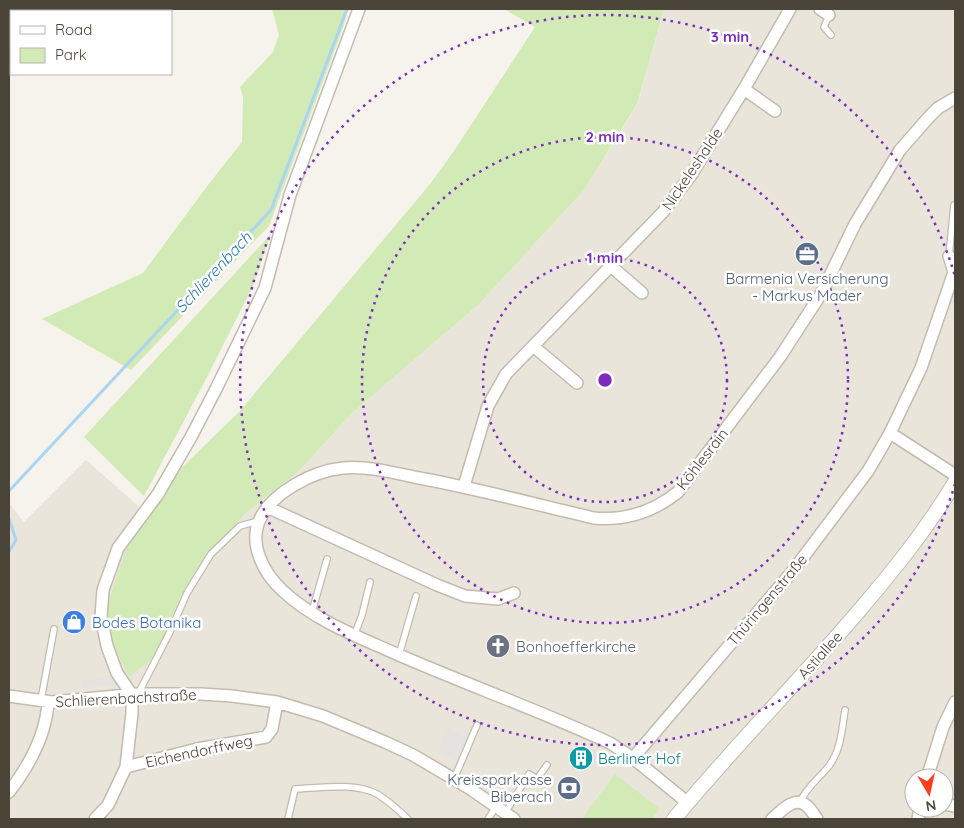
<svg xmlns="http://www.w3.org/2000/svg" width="964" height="828" viewBox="0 0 964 828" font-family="Quicksand,sans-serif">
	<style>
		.residential { fill: #eae5da; fill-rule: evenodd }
		.green { fill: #d2eab5 }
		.parking { fill: #e5e3e0 }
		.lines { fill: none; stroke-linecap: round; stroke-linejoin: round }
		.stream { stroke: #a9d4f2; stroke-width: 3 }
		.service-casing { stroke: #c2bbae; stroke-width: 8 }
		.minor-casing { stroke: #c2bbae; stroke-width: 14 }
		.tertiary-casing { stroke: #c2bbae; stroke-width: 16 }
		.service { stroke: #fff; stroke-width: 5.5 }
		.minor { stroke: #fff; stroke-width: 11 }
		.tertiary { stroke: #fff; stroke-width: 14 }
		.ring { fill: none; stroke: #7b2cbf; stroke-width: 2.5; stroke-dasharray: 2.5 5 }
		.labels { text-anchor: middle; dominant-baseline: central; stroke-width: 5; stroke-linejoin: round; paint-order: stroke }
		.street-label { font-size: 15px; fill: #4b4439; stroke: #fff }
		.service-label { font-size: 15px; fill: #4e5e75; stroke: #fff }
		.shop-label { font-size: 15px; fill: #366cbe; stroke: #fff; text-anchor: start }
		.worship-label { font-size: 15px; fill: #5b616d; stroke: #fff; text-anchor: start }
		.culture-label { font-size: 15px; fill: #0d838f; stroke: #fff; text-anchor: start }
		.water-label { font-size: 16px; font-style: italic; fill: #2e7ab2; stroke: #fff }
		.centre { fill: #7b2cbf; stroke: #fff; stroke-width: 2.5 }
		.ring-label { font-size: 15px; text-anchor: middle; font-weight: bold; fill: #7b2cbf; stroke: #fff; stroke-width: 5; stroke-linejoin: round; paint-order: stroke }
	</style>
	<rect width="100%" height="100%" fill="#f6f3ec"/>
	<path class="residential" d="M664,9H955V819H9V503L24,522L86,460L142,509L245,514L299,471L351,414L479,304L584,190L637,105ZM914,778H944V808H914Z"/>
	<path class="green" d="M272,9H348L343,28L269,226L131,370L42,319L143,273L208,185L242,142L243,97L240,87L273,52L279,35Z
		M504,9H664L637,104L584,190L479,304L351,414L299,471L245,514L205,557L181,595L165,636L152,659L129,677L110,637L107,606L126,550L174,475L239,412L430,184L454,151L535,27Z
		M271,234L253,286L205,381L144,496L84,437Z
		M615,774L660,809L651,819H582Z"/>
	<path class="parking" d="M115,678L117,685L83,688V680Z
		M447,728L468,738L459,763L438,752Z"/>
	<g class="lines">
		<path class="stream" d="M9,491L271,210L347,9
			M9,519L16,540L9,552"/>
		<g class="service-casing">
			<path id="service" d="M829,15L824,27L831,35
				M949,256L954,205
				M312,612L327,559
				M354,636L362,615L370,582
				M399,655L416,596
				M138,694L170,632L187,593L211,554L240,526L258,521
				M41,700L54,629
				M454,779L477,725
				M800,802C806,788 819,778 829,766C841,750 842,729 845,710
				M505,813L529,774L537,779L547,765
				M288,819L295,789C319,788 355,782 377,794C389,801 398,810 408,819
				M488,819L496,807"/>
		</g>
		<g class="minor-casing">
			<path id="minor" d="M820,9L829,15
				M744,89L775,111
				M612,267L642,293
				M533,346L577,383
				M890,433L955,475
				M464,486L488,406L506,374L663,212L691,175L744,89L790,9
				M267,507L437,585L465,596L498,599L514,593
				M9,696L52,702L138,694H201L232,696L277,702L323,716L385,742L413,755L469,788L514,819
				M633,758L792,572L868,471L890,433L921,368L954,272L949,256
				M126,767L197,749L266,737L272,729L277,702
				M927,778L943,727L955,702
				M9,792C29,766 46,736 48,702
				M688,803L633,758L610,743C541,711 468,685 399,655C359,637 315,621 283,591C264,574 248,544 260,519C273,492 313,471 343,468C367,466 391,472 414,477C475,488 534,504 594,518C626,521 653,512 678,492L780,357L821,294L855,224L900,150L929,117L938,108L955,98
				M944,804L955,806
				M95,819L108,805L126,767L132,713V695L117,673L107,646L101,617L103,590L118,548L158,494L191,437L216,389L265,288L290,195L359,9
				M772,819C781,811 795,795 807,806C811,809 814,815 817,819
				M918,819L920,808"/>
		</g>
		<g class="tertiary-casing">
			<path id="tertiary" d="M674,819C733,748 798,682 858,612C893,571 927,529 955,482"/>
		</g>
		<use href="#service" class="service"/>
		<use href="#minor" class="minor"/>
		<use href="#tertiary" class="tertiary"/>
	</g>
	<g class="ring">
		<circle cx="605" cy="380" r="122"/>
		<circle cx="605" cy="380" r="243"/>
		<path d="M955 484A365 365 0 1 1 955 276"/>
	</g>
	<defs>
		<g id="office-disc" transform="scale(1.25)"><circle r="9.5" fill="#5c6f8a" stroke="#fff"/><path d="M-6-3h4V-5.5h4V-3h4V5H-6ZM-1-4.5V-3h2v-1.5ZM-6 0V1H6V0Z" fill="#fff"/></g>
		<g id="shop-disc" transform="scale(1.25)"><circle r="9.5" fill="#3f7fe0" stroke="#fff"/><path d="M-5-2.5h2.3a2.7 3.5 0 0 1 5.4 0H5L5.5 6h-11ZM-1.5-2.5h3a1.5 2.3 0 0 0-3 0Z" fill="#fff"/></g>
		<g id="church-disc" transform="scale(1.25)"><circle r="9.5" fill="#6b7280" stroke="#fff"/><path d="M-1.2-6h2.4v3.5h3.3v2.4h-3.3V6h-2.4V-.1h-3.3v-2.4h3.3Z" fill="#fff"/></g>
		<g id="building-disc" transform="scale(1.25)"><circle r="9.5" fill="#0f9aa8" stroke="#fff"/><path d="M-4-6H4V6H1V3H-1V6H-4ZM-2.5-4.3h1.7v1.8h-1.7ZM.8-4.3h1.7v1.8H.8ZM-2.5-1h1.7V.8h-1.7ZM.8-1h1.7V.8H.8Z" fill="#fff"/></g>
		<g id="bank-disc" transform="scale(1.25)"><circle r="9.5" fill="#5c6f8a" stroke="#fff"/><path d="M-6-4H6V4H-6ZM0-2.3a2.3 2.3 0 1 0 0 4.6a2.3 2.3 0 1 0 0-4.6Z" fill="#fff"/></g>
	</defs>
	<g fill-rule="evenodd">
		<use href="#office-disc" x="807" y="254"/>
		<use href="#shop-disc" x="74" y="622"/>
		<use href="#church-disc" x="498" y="646"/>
		<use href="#building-disc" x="581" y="758"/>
		<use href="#bank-disc" x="569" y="788"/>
	</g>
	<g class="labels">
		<g class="street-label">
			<text transform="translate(692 169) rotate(-56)">Nickeleshalde</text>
			<text transform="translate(702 459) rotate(-52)">Köhlesrain</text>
			<text transform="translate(767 600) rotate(-50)">Thüringenstraße</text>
			<text transform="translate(820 655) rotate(-48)">Astiallee</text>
			<text transform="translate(126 698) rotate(-3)">Schlierenbachstraße</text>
			<text transform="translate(199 751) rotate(-12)">Eichendorffweg</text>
		</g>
		<g class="service-label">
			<text x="807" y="278">Barmenia Versicherung<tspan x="807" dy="17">- Markus Mader</tspan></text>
			<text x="552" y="779" text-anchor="end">Kreissparkasse<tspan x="552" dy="17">Biberach</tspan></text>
		</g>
		<g class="shop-label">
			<text x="92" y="622">Bodes Botanika</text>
		</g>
		<g class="worship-label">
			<text x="516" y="646">Bonhoefferkirche</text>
		</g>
		<g class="culture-label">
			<text x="598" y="758">Berliner Hof</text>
		</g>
		<g class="water-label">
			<text transform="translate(213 272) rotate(-47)">Schlierenbach</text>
		</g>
	</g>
	<circle cx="605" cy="380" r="8" class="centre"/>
	<g class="ring-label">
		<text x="730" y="42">3 min</text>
		<text x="605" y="142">2 min</text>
		<text x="605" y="263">1 min</text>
	</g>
	<rect width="964" height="828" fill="none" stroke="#4b4439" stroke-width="20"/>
	<rect x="10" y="10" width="162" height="65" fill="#ffffff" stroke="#b7b4b0"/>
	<rect x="20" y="26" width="25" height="8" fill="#ffffff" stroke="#b7b4b0"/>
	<text x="55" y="35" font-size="15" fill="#4b4439">Road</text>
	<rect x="20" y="48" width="25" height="15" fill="#d2eab5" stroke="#b7b4b0"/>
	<text x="55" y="60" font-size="15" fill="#4b4439">Park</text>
	<g transform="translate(929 793) rotate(171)"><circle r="24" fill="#ffffff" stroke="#b7b4b0"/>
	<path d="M0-4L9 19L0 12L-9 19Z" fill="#fc3f1d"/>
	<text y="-8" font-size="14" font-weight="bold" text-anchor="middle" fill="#4b4439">N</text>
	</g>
</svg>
